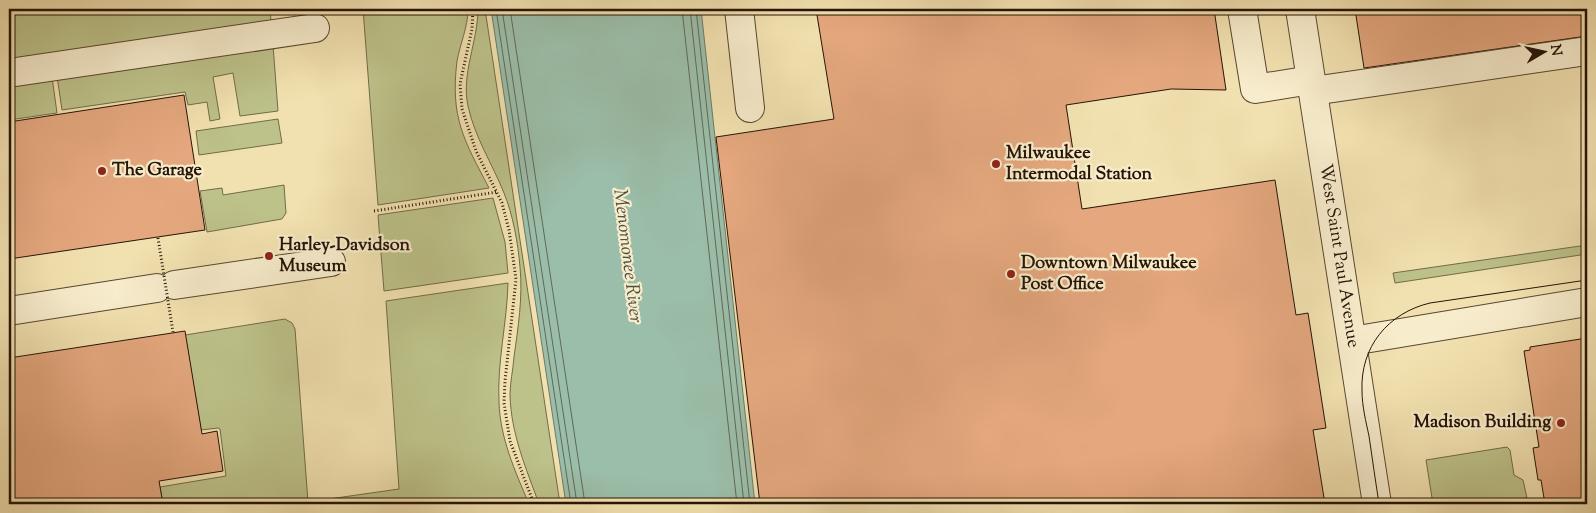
<svg xmlns="http://www.w3.org/2000/svg" width="1596" height="513" viewBox="0 0 1596 513" font-family="'Sorts Mill Goudy',serif">
	<style>
		.green { fill: #bdc28a; stroke: #726b48 }
		.water { fill: #9bbeaa; stroke: #6c7a68 }
		.lines { fill: none; stroke-linecap: round; stroke-linejoin: round }
		.shore { stroke: #606958; stroke-width: 1 }
		.building { fill: #e4a77e; stroke: #261406 }
		.minor-casing { stroke: #594730; stroke-width: 30 }
		.path { stroke: #261406; stroke-width: 3; stroke-dasharray: 1 2.5; stroke-linecap: butt }
		.minor { stroke: #f7eccc; stroke-width: 28 }
		.tram { stroke: #261406; stroke-width: 1 }
		.path-bridge { stroke: #261406; stroke-width: 3; stroke-dasharray: 1 2.5; stroke-linecap: butt }
		.poi-dot { fill: #8f2418; stroke: #f7eccc; stroke-width: 2 }
		.labels { text-anchor: middle; dominant-baseline: central; stroke-width: 4.5; stroke-linejoin: round; paint-order: stroke }
		.poi-label { font-size: 18px; font-weight: bold; fill: #261406; stroke: #f7eccc; text-anchor: start }
		.street-label { font-size: 18px; fill: #261406; stroke: #f7eccc }
		.water-label { font-size: 19px; font-style: italic; fill: #4f503f; stroke: #f7eccc }
	</style>
	<rect width="100%" height="100%" fill="#f2e1b0"/>
	<filter id="stains"><feTurbulence type="fractalNoise" baseFrequency=".004" numOctaves="4"/><feColorMatrix values="0 0 0 0 .2 0 0 0 0 .09 0 0 0 0 .02 0 0 0 .5 -.17"/></filter>
	<radialGradient id="worn" r=".72"><stop offset=".6" stop-color="#630" stop-opacity="0"/><stop offset="1" stop-color="#630" stop-opacity=".3"/></radialGradient>
	<path class="green" d="M9,9H270L271,21V22L9,63Z
		M363,9H468C468,27 460,44 457,61C450,118 464,140 489,188L378,205Z
		M478,9H485L560,504H539C526,468 511,434 510,395C510,383 513,370 514,357C518,328 523,297 520,267C518,243 513,215 504,193C492,163 475,138 468,106C461,74 478,41 478,9Z
		M273,45L278,111L240,116L233,73L213,77L220,119L210,121L207,102L188,105L185,92L62,110L57,76Z
		M52,77L57,113L9,120V83Z
		M278,119L282,143L199,155L196,131Z
		M284,185L286,213L282,219L207,232L200,191L222,188L223,195Z
		M493,198L505,242L508,273L384,291L378,215Z
		M1587,245V254L1395,283L1393,273Z
		M508,283C507,323 497,362 499,402C500,438 515,471 529,504H163L160,487L226,476L220,429L218,428L201,430L185,335L285,319L292,323L295,329L308,502L399,489L386,301Z
		M1507,447L1510,450L1514,475L1523,480L1527,498L1490,504H1433L1426,460Z"/>
	<path class="water" d="M491,9H701L755,504H566Z"/>
	<g class="lines">
		<path class="shore" d="M496,9L571,504
			M502,9L577,504
			M510,9L585,504
			M682,9L737,504
			M690,9L744,504
			M696,9L750,504"/>
	</g>
	<path class="building" d="M816,9H1214L1226,90L1171,89L1066,105L1082,209L1275,180L1296,315L1308,313L1326,428L1313,430L1325,504H760L716,137L834,119Z
		M1355,9H1587V36L1364,68Z
		M184,95L205,230L9,259V122Z
		M185,331L202,434L217,431L223,471L159,481L163,504H9V358Z
		M1587,338V504H1545L1541,480H1538L1533,448L1539,447L1524,351L1530,350V347Z"/>
	<g class="lines">
		<g class="minor-casing">
			<g id="minor">
				<path d="M739,9L750,108"/>
				<path d="M1242,9L1255,89L1311,80"/>
				<path id="s1" d="M1300,9L1377,504"/>
				<path d="M9,73L315,28"/>
				<path d="M1313,91L1587,51"/>
				<path d="M174,285L331,262"/>
				<path d="M9,311L157,288"/>
				<path d="M1352,341L1587,302"/>
			</g>
		</g>
		<path class="path" d="M473,9L472,29L460,84L462,109L476,151L502,203L509,230L516,279L505,381L504,403L510,441L534,504
			M374,211L497,192"/>
		<use href="#minor" class="minor"/>
		<path class="tram" d="M1379,504C1376,482 1372,459 1369,436C1366,422 1362,406 1362,391C1360,347 1388,313 1430,303L1587,280"/>
		<path class="path-bridge" d="M158,238L173,332"/>
	</g>
	<g class="poi-dot">
		<circle cx="996" cy="164" r="5"/>
		<circle cx="102" cy="171" r="5"/>
		<circle cx="269" cy="256" r="5"/>
		<circle cx="1011" cy="274" r="5"/>
		<circle cx="1561" cy="423" r="5"/>
	</g>
	<g class="labels">
		<g class="poi-label">
			<text x="1006" y="154">Milwaukee<tspan x="1006" dy="21">Intermodal Station</tspan></text>
			<text x="112" y="171">The Garage</text>
			<text x="279" y="246">Harley-Davidson<tspan x="279" dy="21">Museum</tspan></text>
			<text x="1021" y="264">Downtown Milwaukee<tspan x="1021" dy="21">Post Office</tspan></text>
			<text x="1551" y="423" text-anchor="end">Madison Building</text>
		</g>
		<g class="street-label">
			<text stroke="none"><textPath href="#s1" startOffset="250">West Saint Paul Avenue</textPath></text>
		</g>
		<g class="water-label">
			<text transform="translate(627 256) rotate(83)">Menomonee River</text>
		</g>
	</g>
	<rect width="1596" height="513" fill="none" stroke="#f2e1b0" stroke-width="30"/>
	<rect x="10" y="10" width="1576" height="493" fill="none" stroke="#261406" stroke-width="2.5"/>
	<rect x="15" y="15" width="1566" height="483" fill="none" stroke="#261406"/>
	<g transform="translate(1544 52) rotate(81)" stroke="#f7eccc" stroke-width="4" paint-order="stroke">
	<path d="M0-4L9 19L0 12L-9 19Z" fill="#261406"/>
	<text y="-8" font-size="14" font-weight="bold" text-anchor="middle" fill="#261406">N</text>
	</g>
	<rect width="100%" height="100%" filter="url(#stains)"/>
	<rect width="100%" height="100%" fill="url(#worn)"/>
</svg>
